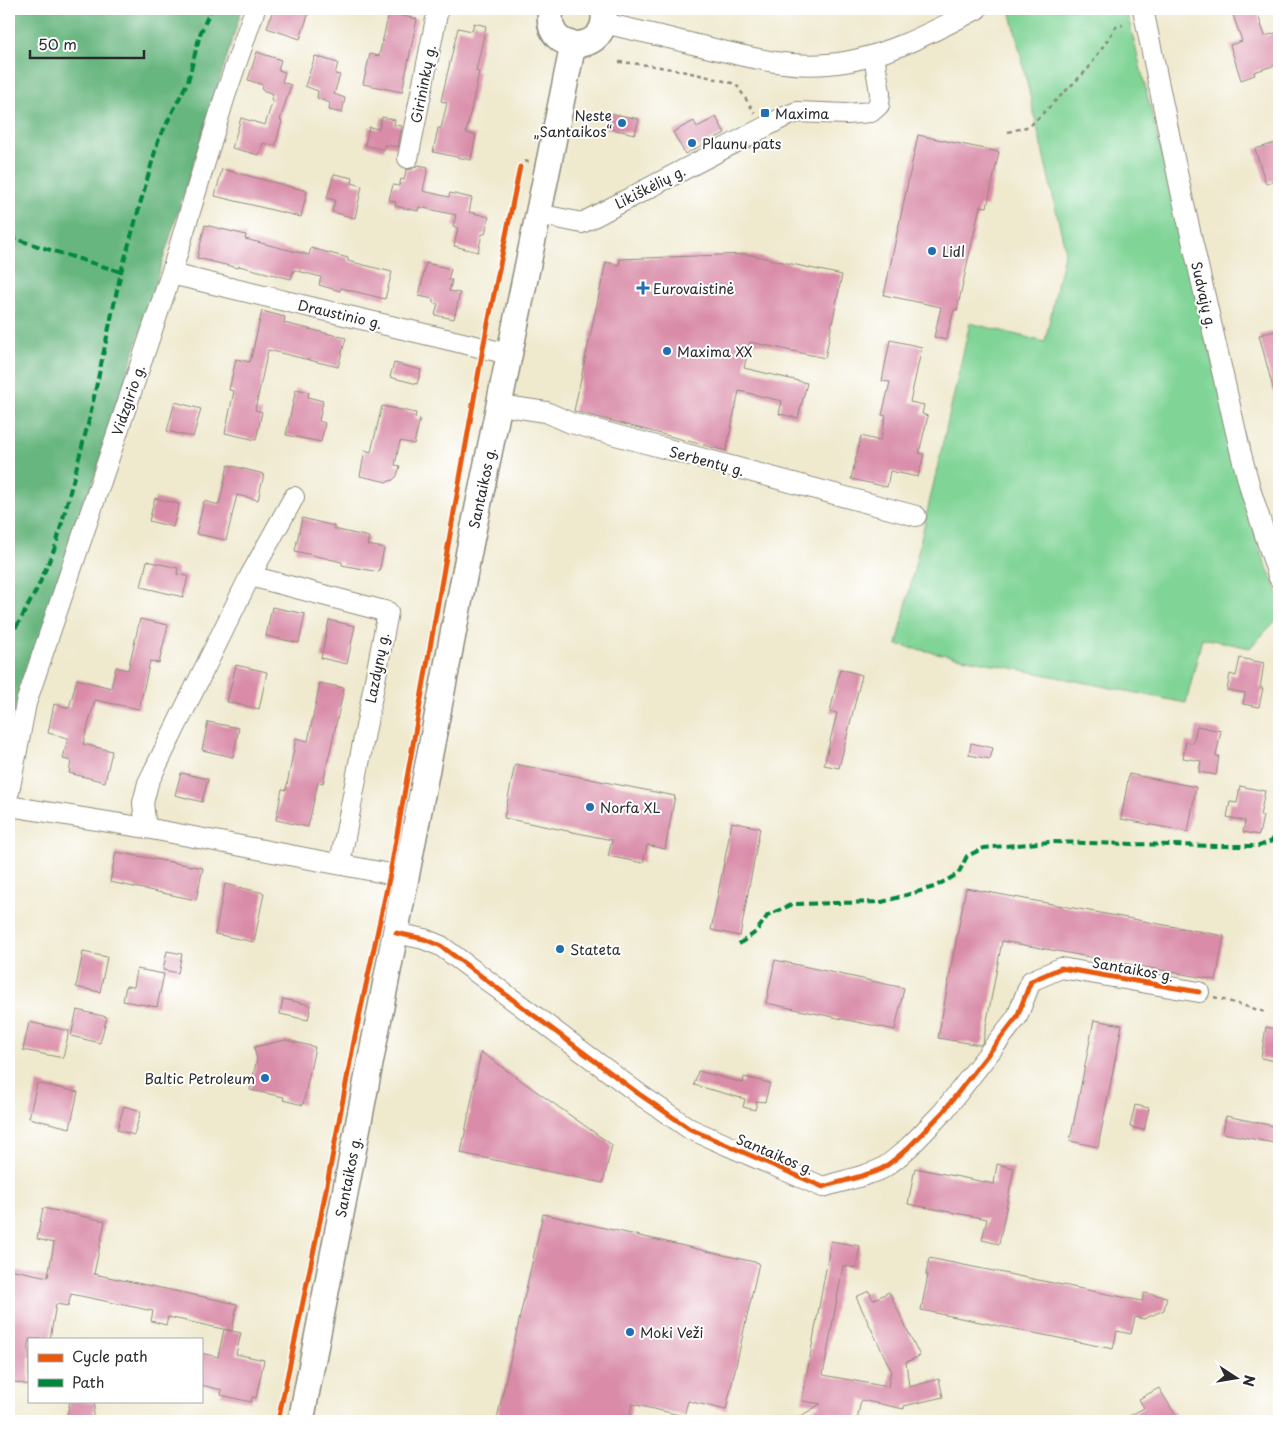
<svg xmlns="http://www.w3.org/2000/svg" width="1288" height="1430" viewBox="0 0 1288 1430" font-family="'Playpen Sans',sans-serif">
	<style>
		.green { fill: #80d496; stroke: #568060 }
		.forest { fill: #68b67f; stroke: #4a7055 }
		.building { fill: #d98ba7 }
		.lines { fill: none; stroke-linecap: round; stroke-linejoin: round }
		.minor-casing { stroke: #8d8a7c; stroke-width: 22 }
		.major-casing { stroke: #8d8a7c; stroke-width: 28 }
		.path { stroke: #8d8a7c; stroke-width: 2.5; stroke-dasharray: 4 4; stroke-linecap: butt }
		.minor { stroke: #fff; stroke-width: 20 }
		.major { stroke: #fff; stroke-width: 25 }
		.quiet { stroke: #00873e; stroke-width: 4; stroke-dasharray: 8 4; stroke-linecap: butt }
		.cycleway-casing { stroke: #fff; stroke-width: 8 }
		.cycleway { stroke: #e8590c; stroke-width: 5 }
		.poi-dot { fill: #1f6fb2; stroke: #fff; stroke-width: 2 }
		.labels { text-anchor: middle; dominant-baseline: central; stroke-width: 4; stroke-linejoin: round; paint-order: stroke }
		.street-label { font-size: 14px; fill: #2b2b2b; stroke: #fff }
		.poi-label { font-size: 14px; fill: #2b2b2b; stroke: #fff; text-anchor: start }
	</style>
	<rect width="100%" height="100%" fill="#fff"/>
	<filter id="ink" filterUnits="userSpaceOnUse"><feTurbulence type="fractalNoise" baseFrequency=".02" numOctaves="2"/><feDisplacementMap in="SourceGraphic" scale="10" xChannelSelector="R" yChannelSelector="G"/><feConvolveMatrix kernelMatrix="1 2 1 2 8 2 1 2 1" color-interpolation-filters="sRGB"/></filter>
	<filter id="wash" filterUnits="userSpaceOnUse"><feTurbulence type="fractalNoise" baseFrequency=".0096" numOctaves="4" result="noise"/><feDisplacementMap in="SourceGraphic" scale="20" xChannelSelector="R" yChannelSelector="G"/><feGaussianBlur stdDeviation="1.12" result="paint"/><feColorMatrix in="noise" values="0 0 0 0 0 0 0 0 0 0 0 0 0 0 0 0 0 1.4 0 .05"/><feComposite in="paint" operator="in"/></filter>
	<g filter="url(#wash)">
		<rect width="100%" height="100%" fill="#efe9ce"/>
		<path class="green" d="M1019,9H1126L1259,548L1279,596V617L1250,648L1202,638L1186,703L897,645L970,323L1045,342L1065,249L1011,13Z"/>
		<path class="forest" d="M9,9H242L14,733L9,767Z"/>
		<g id="blocks">
			<path class="building" d="M273,9H310L300,39L267,28Z
				M1231,9H1256L1265,36L1279,32V64L1254,72L1255,75L1241,80L1230,45L1242,41Z
				M389,13L417,19L402,92L363,84L370,54L379,56Z
				M474,23L486,26L476,71L479,72L466,133L476,135L471,160L433,152L438,128H441L447,103L441,101L458,28L472,31Z
				M257,52L281,60L278,70L285,72L282,82L291,85L280,120L282,121L275,146L263,143L259,155L232,148L241,118L265,125L273,100H271L273,94L262,90L263,85L248,80Z
				M315,56L338,63L335,74L340,75L334,94L345,98L342,113L329,110L330,103L317,98L318,91L305,86Z
				M609,113L639,119L635,134L606,128Z
				M382,117L395,120L394,125L402,126L398,147L385,145L384,150L365,145L369,127L379,129Z
				M716,117L725,133L685,154L673,132L694,121L697,127Z
				M918,135L999,152L987,207L980,206L957,310H954L946,340L934,337L941,307L884,295Z
				M1279,142V179L1266,184L1255,149Z
				M418,165L428,167L423,191L449,197L450,193L472,198L469,212L489,217L485,234H482L478,252L454,246L458,228L453,226L456,215L419,207L418,211L395,206L396,202L389,200L393,185L399,186L401,179L404,180L406,170L412,169Z
				M222,169L307,191L301,217L215,196Z
				M334,174L353,178L352,183L362,186L355,218L332,212L335,200L327,198Z
				M205,225L246,235L245,239L309,255L311,248L348,258V261L392,272L385,299L341,288L340,291L319,285L321,277L294,270L291,279L239,266L238,268L197,258Z
				M746,254L842,275L825,358L750,342L744,368L807,383L798,418L779,414L782,401L739,391L726,451L574,411L606,262L619,265L620,259Z
				M426,263L451,269L448,280H452L449,291L460,293L454,319L435,315L438,304L433,303V299L419,296Z
				M262,311L285,317L284,323L346,338L338,367L268,350L255,410L262,412L256,440L225,433L234,391L229,390L236,359L250,362Z
				M1275,331L1279,347V395L1275,396L1259,335Z
				M890,340L922,347L910,402L924,405L922,414L928,416L919,453L924,454L918,477L890,471L887,487L851,479L861,436L880,441L886,416L882,415L890,382L882,381Z
				M394,363L421,370L417,384L390,377Z
				M296,389L309,392L308,397L323,401L319,421L325,423L321,442L286,435Z
				M175,402L201,409L193,437L167,431Z
				M382,406L416,413L415,418L420,419L414,444L400,441L395,465L400,466L397,476L393,480L387,482L360,476L365,450L371,452Z
				M228,465L264,474L258,500L237,495L226,540L196,534L204,501L219,505Z
				M155,498L179,504L173,527L149,521Z
				M302,518L334,526V529L369,537L367,545L384,548L379,572L342,565V562L295,551Z
				M147,561L178,568L177,574L188,576L183,597L141,587Z
				M272,607L305,614L299,643L266,636Z
				M140,619L168,625L159,663L150,661L139,709L95,700L83,744L112,751L105,782L69,773L71,761L63,759L68,738L48,733L54,704L69,708L77,679L111,688L116,667L128,670Z
				M329,620L355,626L347,664L321,658Z
				M1240,658L1264,663L1260,688H1263L1259,707L1243,704L1245,693L1227,690L1230,674L1236,676Z
				M236,665L267,672L259,709L227,702Z
				M840,669L862,675L839,768L824,765L837,713L830,712Z
				M320,683L344,688L323,783L318,782L308,827L276,820L282,789L286,790L296,738L308,741Z
				M208,722L239,728L233,757L202,750Z
				M1197,726L1221,731L1216,756H1219L1216,775L1199,772L1201,761L1183,758L1186,742L1193,743Z
				M971,743L993,748L990,759L969,755Z
				M515,764L675,796L665,849L647,845L643,863L608,856L612,840L504,818Z
				M181,773L208,779L202,802L175,795Z
				M1129,774L1196,787L1188,832L1121,819Z
				M1240,786L1265,791L1260,816H1263L1259,835L1243,832L1245,821L1227,817L1230,802L1237,803Z
				M732,822L760,828L740,936L711,930Z
				M116,852L203,868L196,900L110,882Z
				M225,884L264,893L254,942L215,934Z
				M966,888L1224,936L1216,980L1002,941L983,1042L980,1045L938,1038Z
				M167,951L182,954L178,973L163,970Z
				M83,952L107,957L100,992L76,987Z
				M775,960L904,988L895,1030L766,1003Z
				M137,969L164,974L157,1007L123,1001L126,986L134,987Z
				M283,999L311,1005L308,1020L280,1014Z
				M77,1010L107,1017L100,1043L71,1036Z
				M1094,1020L1122,1025L1098,1147L1070,1141Z
				M29,1022L69,1031L63,1058L23,1050Z
				M1266,1027L1279,1030V1062L1261,1058Z
				M286,1040L315,1047L303,1105L283,1100L284,1097L250,1090L257,1059L254,1047Z
				M481,1052L612,1145L603,1183L461,1153Z
				M698,1071L743,1083L744,1077L770,1083L765,1102L757,1101L755,1110L743,1107L745,1099L694,1085Z
				M37,1083L78,1092L70,1128L29,1118Z
				M1135,1105L1149,1108L1144,1130L1130,1127Z
				M124,1106L141,1111L134,1135L117,1130Z
				M1226,1116L1279,1127V1144L1223,1133Z
				M997,1164L1014,1168L999,1244L982,1240L987,1219L908,1204L915,1168L994,1184Z
				M43,1208L105,1221L94,1274L237,1304L232,1331L168,1317L166,1325L151,1321L153,1311L71,1294L68,1306L56,1304L50,1339H29V1385L9,1381V1269L48,1277L54,1243L37,1239Z
				M543,1214L759,1263L726,1410L688,1401L684,1416L632,1404L629,1421H507L497,1419Z
				M831,1241L860,1246L856,1268L843,1266L823,1375L888,1387L891,1370L856,1297L869,1291L873,1300L889,1292L920,1356L906,1362L909,1387L939,1379L943,1397L904,1406V1409L861,1400L857,1421H792L821,1404L802,1401Z
				M929,1258L1142,1301L1144,1293L1167,1297L1164,1310L1144,1319L1135,1317L1131,1334L1117,1331L1113,1349L921,1310L928,1275H926Z
				M224,1329L241,1333L236,1354L264,1360L256,1398L252,1397L251,1402L221,1395L222,1390L201,1385V1353L218,1357Z
				M1159,1388L1179,1421H1120L1144,1408L1139,1399Z
				M70,1401L95,1403L92,1421H66Z"/>
		</g>
	</g>
	<g filter="url(#ink)">
		<use href="#blocks" fill-opacity="0" stroke="#8d8a7c" stroke-width="1"/>
		<g class="lines">
			<g class="minor-casing">
				<path id="minor" d="M1143,9L1182,196L1241,454L1252,495L1279,578
					M604,23C633,30 663,36 693,44C737,54 781,68 828,64C880,60 931,33 977,9
					M408,158L438,9
					M538,214L582,223L782,118L797,112L846,114L871,112L879,105L880,93L874,55
					M171,274L509,354
					M499,405L546,412L571,423L916,516
					M250,576L388,612L340,863
					M9,792L26,703L171,274L225,96L255,9
					M9,806L146,828L406,877
					M146,828L143,803L148,783L250,576L294,497
					M396,933L424,939L441,946L639,1094L690,1129L823,1187C838,1182 871,1175 883,1168C906,1153 924,1131 943,1112L1017,1017L1031,981L1061,968L1199,992"/>
			</g>
			<g class="major-casing">
				<path id="major" d="M551,9C542,59 614,53 603,9
					M301,1421L471,541L573,45"/>
			</g>
			<path class="path" d="M619,62C659,65 698,74 736,84L755,113
				M1008,132L1030,126L1088,69L1116,27L1123,25
				M520,167L524,161L529,162
				M1214,997L1265,1012"/>
			<use href="#minor" class="minor"/>
			<use href="#major" class="major"/>
			<path class="quiet" d="M9,237L121,272
				M9,638L21,619L38,587L56,545L89,420L121,272L158,141L188,81L200,34L211,9
				M739,944L756,932L768,915L793,904L882,902L934,887L958,874L967,856L984,848L1049,842L1215,846H1259L1272,841L1279,826"/>
			<g class="cycleway-casing">
				<path id="cycleway" d="M396,933L424,939L441,946L639,1094L690,1129L823,1187C838,1182 871,1175 883,1168C906,1153 924,1131 943,1112L1017,1017L1031,981L1061,968L1199,992
					M278,1421L321,1216L355,1036L390,874L483,348L520,167"/>
			</g>
			<use href="#cycleway" class="cycleway"/>
		</g>
	</g>
	<g class="poi-dot">
		<rect x="760" y="108" width="10" height="10" rx="2.5"/>
		<circle cx="622" cy="123" r="5"/>
		<circle cx="692" cy="143" r="5"/>
		<circle cx="932" cy="251" r="5"/>
		<path d="M640.5 280.5h5v5h5v5h-5v5h-5v-5h-5v-5h5z"/>
		<circle cx="667" cy="351" r="5"/>
		<circle cx="590" cy="807" r="5"/>
		<circle cx="560" cy="949" r="5"/>
		<circle cx="265" cy="1078" r="5"/>
		<circle cx="630" cy="1332" r="5"/>
	</g>
	<g class="labels">
		<g class="street-label">
			<text transform="translate(423 84) rotate(-79)">Girininkų g.</text>
			<text transform="translate(650 187) rotate(-27)">Likiškėlių g.</text>
			<text transform="translate(1204 295) rotate(77)">Sudvajų g.</text>
			<text transform="translate(340 314) rotate(13)">Draustinio g.</text>
			<text transform="translate(128 400) rotate(-71)">Vidzgirio g.</text>
			<text transform="translate(707 461) rotate(15)">Serbentų g.</text>
			<text transform="translate(482 488) rotate(-78)">Santaikos g.</text>
			<text transform="translate(377 668) rotate(-79)">Lazdynų g.</text>
			<text transform="translate(1133 969) rotate(10)">Santaikos g.</text>
			<text transform="translate(775 1154) rotate(23)">Santaikos g.</text>
			<text transform="translate(348 1177) rotate(-79)">Santaikos g.</text>
		</g>
		<g class="poi-label">
			<text x="775" y="113">Maxima</text>
			<text x="612" y="115" text-anchor="end">Neste<tspan x="612" dy="16">„Santaikos“</tspan></text>
			<text x="702" y="143">Plaunu pats</text>
			<text x="942" y="251">Lidl</text>
			<text x="653" y="288">Eurovaistinė</text>
			<text x="677" y="351">Maxima XX</text>
			<text x="600" y="807">Norfa XL</text>
			<text x="570" y="949">Stateta</text>
			<text x="255" y="1078" text-anchor="end">Baltic Petroleum</text>
			<text x="640" y="1332">Moki Veži</text>
		</g>
	</g>
	<rect width="1288" height="1430" fill="none" stroke="#fff" stroke-width="30"/>
	<rect x="28" y="1338" width="175" height="65" fill="#ffffff" stroke="#aaaaaa"/>
	<rect x="38" y="1354" width="25" height="8" fill="#e8590c" stroke="#aaaaaa"/>
	<text x="72" y="1362" font-size="15" fill="#2b2b2b">Cycle path</text>
	<rect x="38" y="1379" width="25" height="8" fill="#00873e" stroke="#aaaaaa"/>
	<text x="72" y="1388" font-size="15" fill="#2b2b2b">Path</text>
	<g transform="translate(1236 1378) rotate(102)" stroke="#ffffff" stroke-width="4" paint-order="stroke">
	<path d="M0-4L9 19L0 12L-9 19Z" fill="#2b2b2b"/>
	<text y="-8" font-size="14" font-weight="bold" text-anchor="middle" fill="#2b2b2b">N</text>
	</g>
	<path d="M30 50v8h114v-8" fill="none" stroke="#2b2b2b" stroke-width="2.5"/>
	<text x="38" y="50" font-size="15" fill="#2b2b2b" stroke="#ffffff" stroke-width="4" paint-order="stroke">50 m</text>
</svg>
